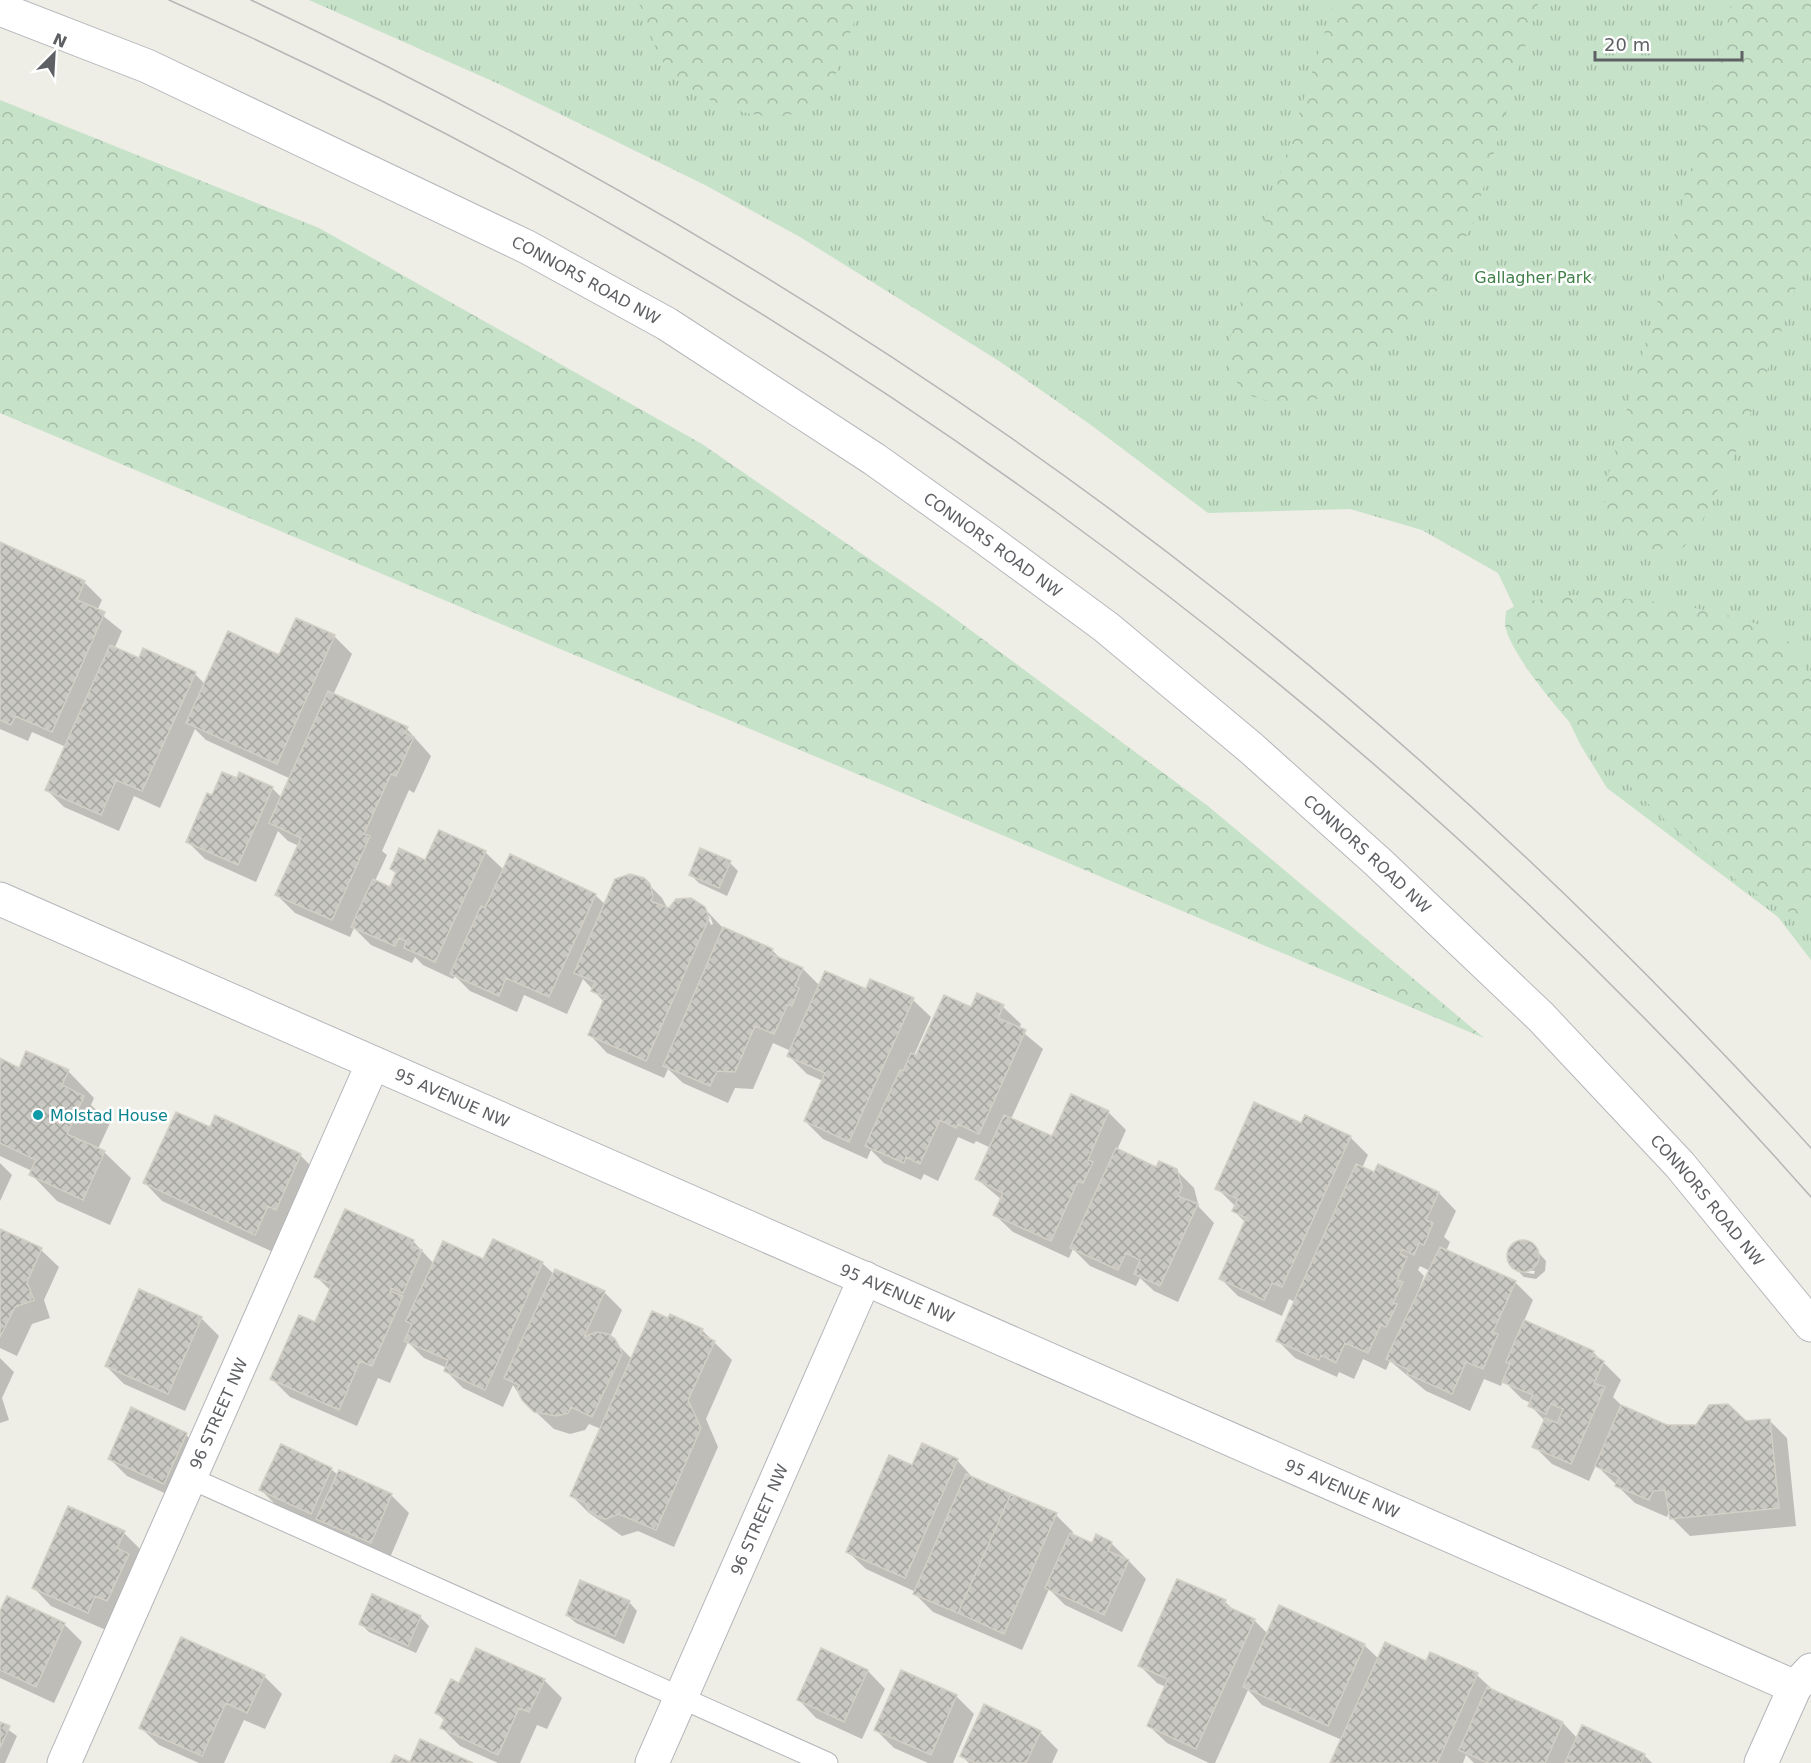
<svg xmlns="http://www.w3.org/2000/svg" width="1811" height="1763" viewBox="0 0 1811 1763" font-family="'DejaVu Sans',sans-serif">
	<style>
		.grass { fill: url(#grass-tufts) }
		.forest { fill: url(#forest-crowns) }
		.shadow { fill: #0003; fill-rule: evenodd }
		.building { fill: url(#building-cross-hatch); stroke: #d2cfc5; stroke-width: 1.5 }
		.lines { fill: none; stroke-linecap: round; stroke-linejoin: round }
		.lane-casing { stroke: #b3b5b9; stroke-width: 23 }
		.street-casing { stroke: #b3b5b9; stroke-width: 35 }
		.secondary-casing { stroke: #b5b7bb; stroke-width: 35 }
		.lane { stroke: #fff; stroke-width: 21 }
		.street { stroke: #fff; stroke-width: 33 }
		.secondary { stroke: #fff; stroke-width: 33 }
		.tram { stroke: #b5b6b6; stroke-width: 1.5 }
		.culture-dot { fill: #0f9aa8; stroke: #fff; stroke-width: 2 }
		.labels { text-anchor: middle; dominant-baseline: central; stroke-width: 5; stroke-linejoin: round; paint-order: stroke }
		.park-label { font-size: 16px; fill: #41804a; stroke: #fff }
		.street-label { font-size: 16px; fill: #5e6064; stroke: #fff }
		.culture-label { font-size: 16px; fill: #0d838f; stroke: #fff; text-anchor: start }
	</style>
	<defs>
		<pattern id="grass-tufts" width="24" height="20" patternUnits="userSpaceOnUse" patternTransform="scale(1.5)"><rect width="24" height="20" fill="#c6e2c9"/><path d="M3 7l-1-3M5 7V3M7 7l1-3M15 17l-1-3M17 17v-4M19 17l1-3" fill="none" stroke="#a4bba7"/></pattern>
		<pattern id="forest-crowns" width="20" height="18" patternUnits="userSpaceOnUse" patternTransform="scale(1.5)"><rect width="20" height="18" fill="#c6e2c9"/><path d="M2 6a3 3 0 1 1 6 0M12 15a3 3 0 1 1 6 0" fill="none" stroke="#a4bba7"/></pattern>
		<pattern id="building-cross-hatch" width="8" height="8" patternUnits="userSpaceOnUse" patternTransform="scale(1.5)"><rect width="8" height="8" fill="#c9c8c2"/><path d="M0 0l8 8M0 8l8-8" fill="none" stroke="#a6a6a1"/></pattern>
	</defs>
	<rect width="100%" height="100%" fill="#eeede6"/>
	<path class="grass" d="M309,0H1811V960L1778,917L1607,788L1580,744L1498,573L1422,530L1350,509L1208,513L1091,425L999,361L800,237L705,185L499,84Z"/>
	<path class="forest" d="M637,0H862L829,93C789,141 695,106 664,63C651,45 649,19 637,0Z
		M1335,0H1539L1473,223L1441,286L1416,316L1334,393L1300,405H1282L1251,396L1239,386L1231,372L1228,356L1231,336L1252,263Z
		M1733,0H1811V242L1777,345L1732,462L1697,531L1684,547L1669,555L1641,554L1618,535L1605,505V487L1662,285Z
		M0,100L319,228L702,444L942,609L1208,806L1484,1038L0,413Z
		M1576,595C1624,597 1759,609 1791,644C1800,654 1805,668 1811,680V913C1805,913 1798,915 1793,913C1730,896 1522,691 1506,629C1504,624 1506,616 1506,611L1522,602Z"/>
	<path class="shadow" d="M0,544L84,582L102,600L97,611L122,631L115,647L139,660L195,674L205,684L334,636L352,654L333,695L407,729L431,756L414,793L409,790L382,851L387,855L375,881L390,889L397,874L391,869L485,852L504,870L595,895L606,905L644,880L662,898L668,909L704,908L723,928L772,950L783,961L803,969L820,986L913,1000L931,1017L914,1055L917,1057L971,1009L1003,1007L1021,1024L1019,1029L1043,1049L1011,1119L1053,1138L1108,1112L1126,1130L1117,1150L1157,1169L1176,1170L1194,1188L1199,1207L1214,1223L1178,1302L1154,1291L1140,1278L1136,1286L1090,1266L1073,1249L1069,1258L1013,1232L995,1215L1002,1200L977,1179L991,1148L976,1141L974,1144L958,1137L938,1181L924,1174L921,1180L884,1163L871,1150L867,1159L823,1139L805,1121L823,1081L807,1074L789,1056L791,1051L773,1043L753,1089L735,1088L728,1103L683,1083L668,1069L664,1078L607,1053L590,1035L604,1002L583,979L567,1014L524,995L517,1012L470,991L455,976L453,979L423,965L415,957L412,963L371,945L354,928L350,937L295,913L277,895L299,846L288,841L278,831L256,882L205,859L188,842L213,797L237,780L272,788L282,798L291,779L206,740L195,729L160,808L134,796L119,831L64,807L47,790L66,747L32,732L28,741L0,729ZM707,916H710L713,924L711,925Z
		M730,863L738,871L727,896L699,883L690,874Z
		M0,1060L20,1070L68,1071L94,1098L91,1105L110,1123L98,1149L104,1152L131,1178L110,1225L57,1201L31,1174L32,1171L0,1156Z
		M1301,1125L1350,1137L1368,1155L1362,1168L1375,1174L1378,1166L1439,1193L1456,1211L1444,1237L1450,1242L1446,1251L1515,1282L1533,1300L1524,1321L1593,1352L1621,1380L1613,1397L1622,1406L1666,1427L1769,1420L1787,1438L1796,1526L1690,1536L1672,1518L1670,1509L1667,1517L1635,1503L1596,1465L1589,1481L1552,1464L1534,1446L1545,1421L1530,1405L1531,1403L1522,1399L1503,1380L1501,1386L1484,1379L1470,1411L1426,1391L1390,1361L1386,1370L1363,1359L1354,1379L1339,1372L1337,1377L1295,1358L1277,1340L1295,1302L1289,1299L1282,1316L1238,1296L1220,1278L1246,1223L1234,1211L1235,1206L1217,1188ZM1420,1266L1430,1271L1421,1290L1419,1289L1424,1276L1418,1270Z
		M211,1129L300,1155L318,1173L273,1252L162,1201L145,1183Z
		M0,1163L12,1175L0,1201Z
		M0,1231L41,1250L59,1267L44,1300L50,1318L32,1324L17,1356L0,1348Z
		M413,1241L434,1264L484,1261L542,1263L554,1274L555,1271L604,1292L622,1310L610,1337L632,1359L702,1330L732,1360L706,1419L718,1447L674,1547L638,1531L622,1536L589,1513L571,1495L601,1429L589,1424L585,1430L570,1434L554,1429L523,1400L513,1385L503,1407L463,1388L446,1371L447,1368L424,1358L408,1342L390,1383L378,1378L357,1426L290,1397L272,1379L316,1324L331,1291L316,1276Z
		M1521,1242L1531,1244L1546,1261L1545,1271L1536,1279L1524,1277L1518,1271L1534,1274L1535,1271L1516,1269L1509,1260L1511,1248Z
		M201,1318L219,1336L185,1411L124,1384L106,1366Z
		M0,1358L14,1372L2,1398L9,1420L0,1423Z
		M132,1409L186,1435L204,1452L182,1501L127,1476L109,1458Z
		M957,1460L974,1479L1056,1515L1073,1532L1072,1535L1093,1545L1111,1543L1129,1561L1146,1579L1122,1632L1065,1605L1049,1589L1022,1650L933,1612L915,1594L916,1592L866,1569L848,1552L913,1467Z
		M331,1469L338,1475L339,1472L392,1496L409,1513L389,1560L279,1508L261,1490Z
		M124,1533L141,1550L106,1630L51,1606L34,1588Z
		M629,1602L637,1611L624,1644L576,1623L567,1615Z
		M1225,1602L1235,1611L1254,1620L1268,1634L1364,1645L1379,1659L1427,1663L1477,1675L1495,1692L1563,1723L1578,1739L1583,1727L1644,1755L1652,1763H1474L1466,1755L1463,1763H1332L1342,1740L1262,1705L1248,1690L1215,1763H1209L1167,1743L1149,1726L1166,1687L1157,1683L1139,1665Z
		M0,1615L64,1624L82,1642L54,1703L0,1678Z
		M420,1617L429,1626L416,1653L369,1632L361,1624Z
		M822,1650L868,1671L885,1689L862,1739L816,1718L799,1700Z
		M264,1676L282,1694L265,1729L244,1720L224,1763H199L159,1745L141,1728Z
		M544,1680L562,1698L547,1729L537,1725L520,1763H498L460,1746L442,1728L445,1721L437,1713L460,1685Z
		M956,1696L974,1714L953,1763H928L894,1748L876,1730Z
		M0,1724L17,1736L5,1763H0Z
		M1040,1732L1058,1750L1052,1763H969L962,1756Z"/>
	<path class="building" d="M0,542L85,581L77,600L105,612L52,732L15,716L11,725L0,720Z
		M296,618L335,635L277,764L186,723L228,631L279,655Z
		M110,645L139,658L143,648L196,672L142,791L116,780L101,815L45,790Z
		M328,691L408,727L405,733L414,737L396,776L391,774L364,834L370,836L332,920L275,895L301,838L269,823Z
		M222,772L237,778L239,772L273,787L238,865L186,842L207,793L212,795Z
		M439,830L486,851L435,962L404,948L406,941L399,938L395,946L351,927L373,879L390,887L396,872L390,869L399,848L425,860Z
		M700,848L731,861L719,888L689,875Z
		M510,854L596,894L549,997L506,978L499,996L450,974L481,906L485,908Z
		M630,874L644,878L650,884L653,896L651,901L669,908L676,899L691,898L705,907L709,918L646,1061L588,1035L605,997L591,991L595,982L574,973L615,879Z
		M723,927L773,949L771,954L803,968L795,986L799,988L792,1006L788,1004L774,1034L755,1026L735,1072L717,1071L710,1086L663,1066Z
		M825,971L866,989L870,979L914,998L849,1142L804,1121L825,1073L787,1056Z
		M977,993L1004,1005L998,1018L1026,1030L979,1134L958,1124L956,1128L940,1120L920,1164L906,1157L904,1163L865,1146L900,1070L903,1071L911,1053L916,1055L944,995L971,1007Z
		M26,1051L69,1070L62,1085L84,1096L67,1134L105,1151L83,1200L29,1175L36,1160L0,1143V1058L19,1068Z
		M1071,1094L1109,1111L1088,1160L1093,1162L1083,1183L1078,1181L1051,1241L993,1215L1003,1193L975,1179L1004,1115L1052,1136Z
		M1254,1102L1301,1123L1305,1115L1351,1136L1282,1287L1272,1283L1264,1300L1219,1279L1246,1218L1232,1211L1238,1199L1215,1189Z
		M176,1112L210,1127L215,1115L301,1154L276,1210L268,1206L255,1235L143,1183Z
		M1116,1148L1156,1167L1159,1161L1177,1169L1182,1187L1178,1196L1198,1204L1160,1286L1134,1274L1140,1260L1126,1253L1118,1270L1070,1248Z
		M1356,1164L1374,1172L1378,1164L1439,1192L1426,1220L1433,1223L1424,1245L1419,1243L1414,1255L1402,1249L1400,1254L1407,1257L1397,1280L1403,1282L1393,1303L1397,1304L1386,1327L1381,1325L1368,1353L1345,1343L1336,1363L1321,1355L1319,1360L1276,1341Z
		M345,1209L414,1240L411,1246L422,1250L403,1293L391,1288L390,1291L403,1296L372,1366L360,1361L339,1410L270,1379L299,1315L315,1322L332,1284L314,1277Z
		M0,1229L42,1248L27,1282L34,1300L15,1307L0,1337Z
		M493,1239L543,1262L485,1390L444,1371L448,1360L404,1341L412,1324L406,1321L443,1241L483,1259Z
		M1507 1256a16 16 0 1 1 32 0a16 16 0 1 1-32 0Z
		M1440,1247L1516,1281L1493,1332L1498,1334L1483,1369L1466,1362L1452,1394L1407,1374L1409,1370L1386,1359Z
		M555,1269L605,1291L584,1337L596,1332L608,1334L615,1339L621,1350L622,1354L592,1417L571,1407L568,1413L557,1416L534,1412L522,1400L517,1389L519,1385L504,1378Z
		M139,1289L202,1317L168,1394L105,1366Z
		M652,1311L668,1318L670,1314L703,1329L700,1334L715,1341L688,1400L701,1428L656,1530L619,1514L606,1519L600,1518L590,1512L585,1503L570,1496Z
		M1524,1320L1594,1351L1592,1355L1604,1361L1594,1383L1605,1387L1571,1464L1532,1447L1545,1418L1557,1423L1563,1409L1551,1404L1546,1414L1528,1406L1533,1395L1502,1382L1510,1364L1506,1362Z
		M1728,1404L1746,1421L1770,1419L1779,1508L1670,1519L1665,1490L1653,1491L1649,1500L1615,1486L1619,1477L1595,1466L1621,1405L1667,1425H1696L1709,1405Z
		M131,1407L187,1433L164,1484L108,1459Z
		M922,1443L958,1459L905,1578L846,1552L889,1455L912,1465Z
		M281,1444L332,1468L311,1514L259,1490Z
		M339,1470L392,1494L371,1543L316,1519Z
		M966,1474L1011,1494L958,1613L913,1594Z
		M1011,1494L1057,1513L1004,1634L958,1613Z
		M68,1506L125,1531L117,1548L129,1554L107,1601L95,1596L88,1613L32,1588Z
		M1070,1533L1092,1543L1096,1534L1112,1542L1108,1551L1129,1560L1104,1615L1045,1588Z
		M1177,1579L1226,1600L1224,1605L1255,1619L1196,1749L1147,1726L1168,1679L1138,1666Z
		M580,1580L630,1601L615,1636L566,1615Z
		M372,1594L421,1616L408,1646L359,1624Z
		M7,1596L65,1623L36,1687L0,1670V1611Z
		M1279,1605L1365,1644L1328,1726L1243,1687Z
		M181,1637L265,1675L247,1713L226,1703L202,1756L139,1728Z
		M1385,1642L1426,1661L1430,1652L1478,1673L1437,1763H1330Z
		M476,1648L545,1679L529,1712L519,1708L498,1755L440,1728L445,1718L435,1713L451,1679L459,1683Z
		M821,1648L868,1670L844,1722L797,1700Z
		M901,1670L957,1695L931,1755L874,1730Z
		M1487,1687L1563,1722L1545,1763H1488L1459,1750Z
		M984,1704L1041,1731L1026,1763H976L960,1756Z
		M0,1722L10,1726L0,1748Z
		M1582,1725L1645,1754L1641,1763H1565Z
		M420,1739L473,1763H391L395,1755L410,1762Z"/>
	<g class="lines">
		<g class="lane-casing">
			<path id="lane" d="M190,1478L827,1763"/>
		</g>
		<g class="street-casing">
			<g id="street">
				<path id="s1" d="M0,899L1795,1687"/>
				<path id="s2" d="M64,1763L373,1063"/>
				<path id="s3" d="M652,1763L865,1278"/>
				<path d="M1761,1763L1795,1687L1811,1670"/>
			</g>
		</g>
		<g class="secondary-casing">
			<g id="secondary">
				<path id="s4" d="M0,9L147,66L527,247L667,324L874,459L985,538L1106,627L1251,748L1379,863L1541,1017L1680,1165L1811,1325"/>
			</g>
		</g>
		<use href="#lane" class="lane"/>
		<use href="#street" class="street"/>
		<use href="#secondary" class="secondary"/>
		<path class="tram" d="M169,0C793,278 1359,685 1811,1197
			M251,0C596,163 926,360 1226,598C1436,764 1631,950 1811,1148"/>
	</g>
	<circle class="culture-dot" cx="38" cy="1115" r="6"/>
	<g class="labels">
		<g class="park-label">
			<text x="1533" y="277">Gallagher Park</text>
		</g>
		<g class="street-label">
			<text stroke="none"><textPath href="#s4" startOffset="646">CONNORS ROAD NW</textPath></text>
			<text stroke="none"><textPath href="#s4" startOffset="1132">CONNORS ROAD NW</textPath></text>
			<text stroke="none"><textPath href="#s4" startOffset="1618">CONNORS ROAD NW</textPath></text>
			<text stroke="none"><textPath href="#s1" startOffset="494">95 AVENUE NW</textPath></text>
			<text stroke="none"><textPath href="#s4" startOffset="2104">CONNORS ROAD NW</textPath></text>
			<text stroke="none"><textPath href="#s1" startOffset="980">95 AVENUE NW</textPath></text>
			<text stroke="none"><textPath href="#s2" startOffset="382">96 STREET NW</textPath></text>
			<text stroke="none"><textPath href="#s1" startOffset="1466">95 AVENUE NW</textPath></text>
			<text stroke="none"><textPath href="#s3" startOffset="266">96 STREET NW</textPath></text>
		</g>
		<g class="culture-label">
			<text x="50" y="1115">Molstad House</text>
		</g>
	</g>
	<g transform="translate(54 54) rotate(24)" stroke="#ffffff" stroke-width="4.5" paint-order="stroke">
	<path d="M0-4.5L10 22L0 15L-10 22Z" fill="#5e6064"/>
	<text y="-9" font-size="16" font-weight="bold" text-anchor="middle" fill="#5e6064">N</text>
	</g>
	<path d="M1595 51v9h147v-9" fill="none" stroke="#5e6064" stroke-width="3"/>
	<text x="1604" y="51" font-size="18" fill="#5e6064" stroke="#ffffff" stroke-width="4.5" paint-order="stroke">20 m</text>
</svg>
